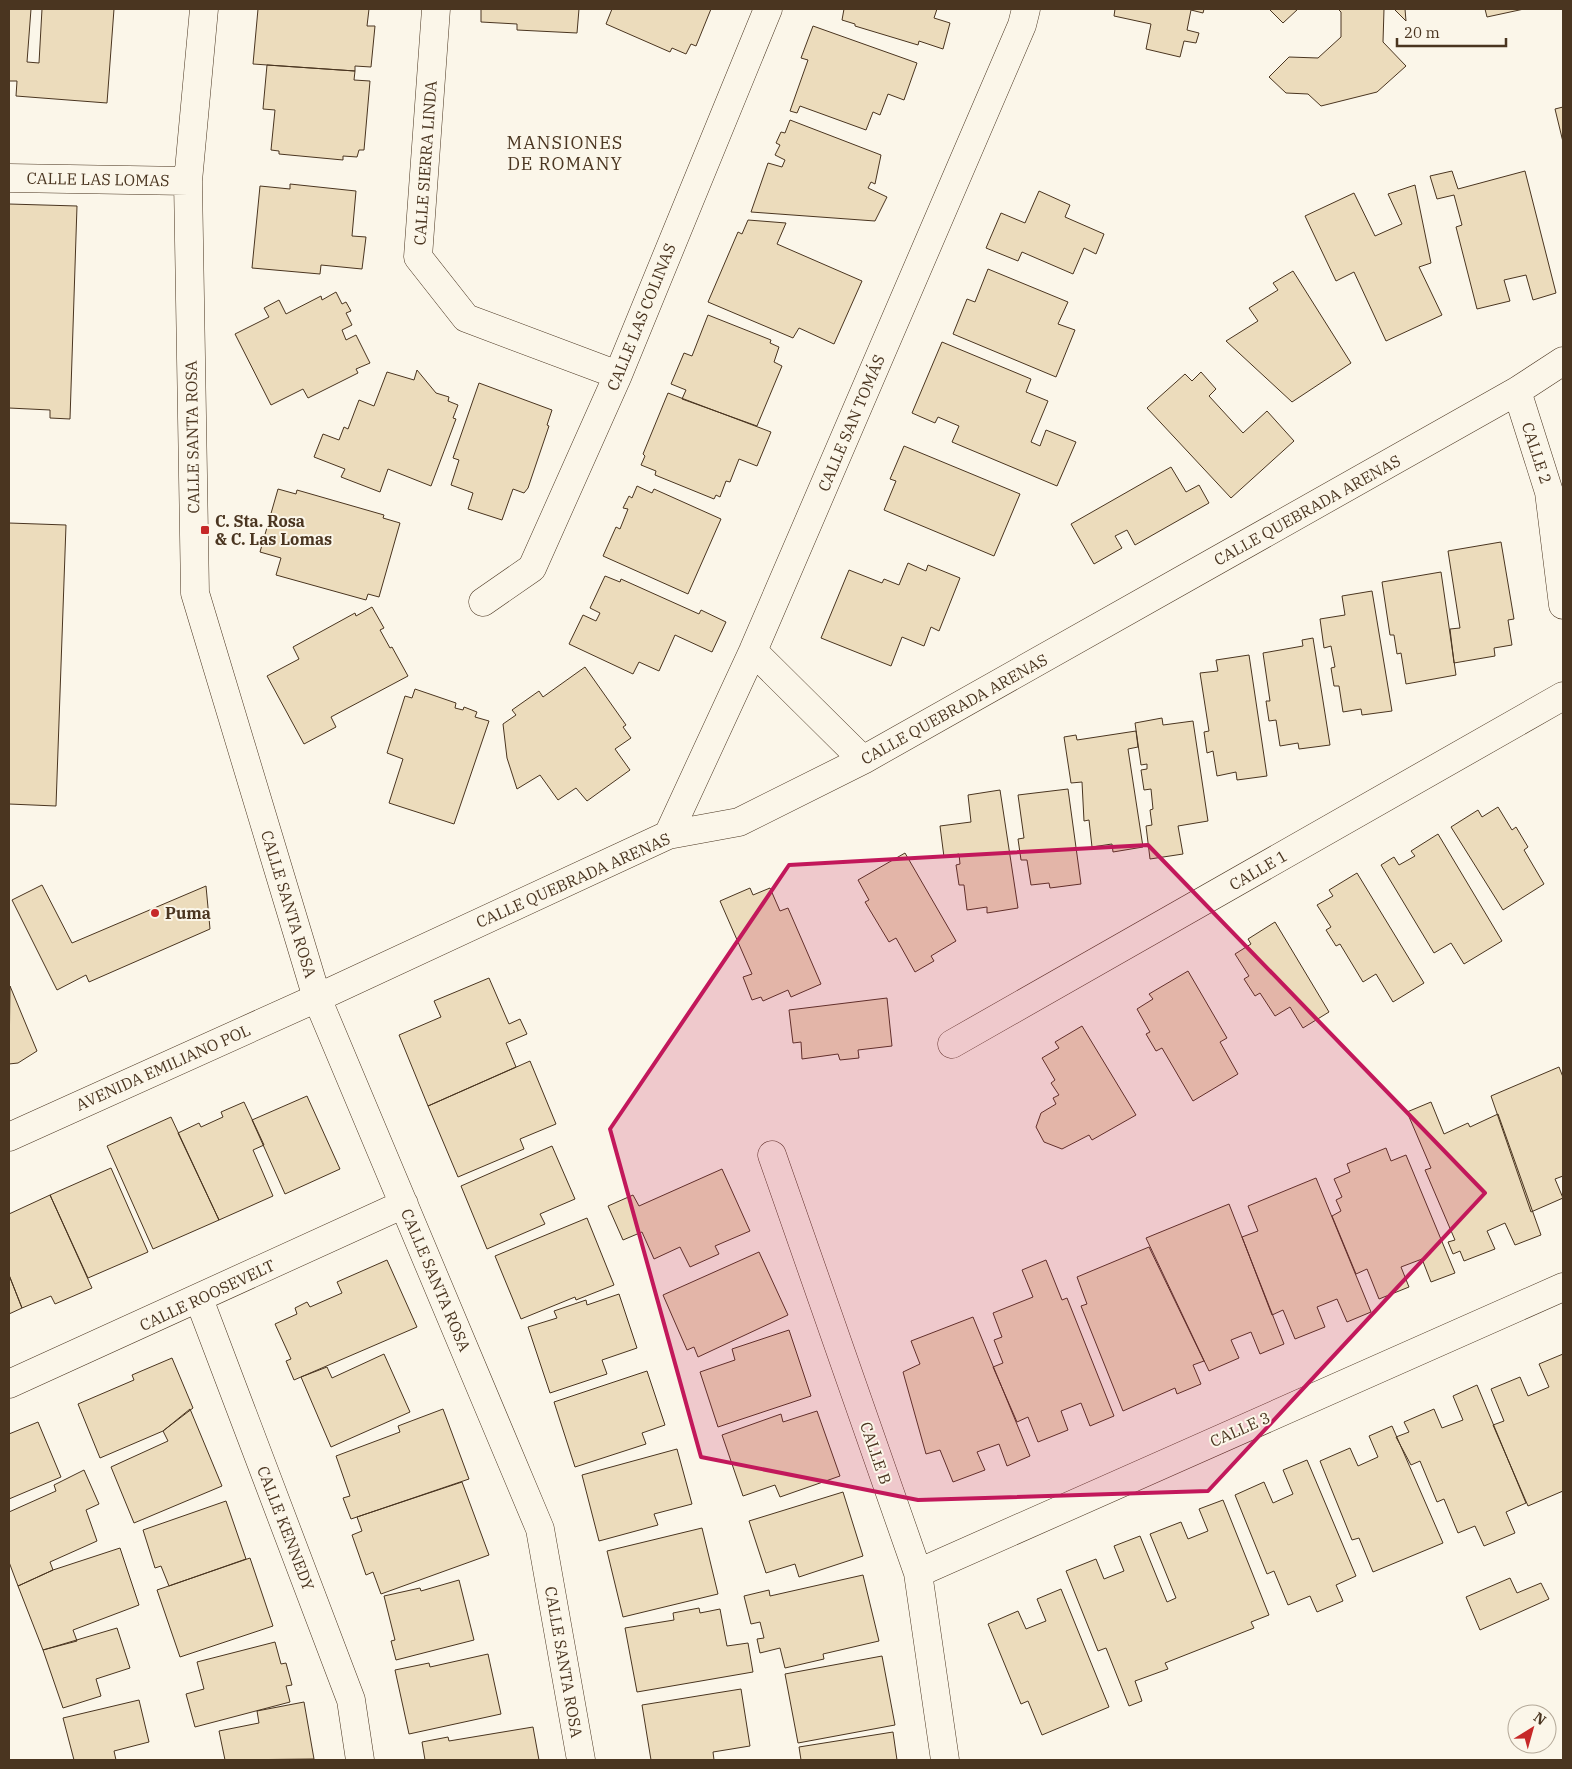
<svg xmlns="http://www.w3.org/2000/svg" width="1572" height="1769" viewBox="0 0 1572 1769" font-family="'IBM Plex Serif',serif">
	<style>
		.building { fill: #ecdcbc; stroke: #4a3520 }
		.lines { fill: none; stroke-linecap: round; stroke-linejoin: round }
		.minor-casing { stroke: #4a3520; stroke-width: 29 }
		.minor { stroke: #fbf6e9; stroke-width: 28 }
		.marked { fill: #c2185b; fill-opacity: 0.2; stroke: #c2185b; stroke-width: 4; stroke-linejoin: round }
		.poi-dot { fill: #c62828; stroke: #fbf6e9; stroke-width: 2 }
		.labels { text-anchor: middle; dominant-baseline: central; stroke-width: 4; stroke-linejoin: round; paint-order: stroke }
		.street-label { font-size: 16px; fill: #4a3520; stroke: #fbf6e9 }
		.poi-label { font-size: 16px; font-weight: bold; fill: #4a3520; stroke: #fbf6e9; text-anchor: start }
		.neighbourhood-label { font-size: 18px; letter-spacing: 1px; fill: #4a3520; stroke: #fbf6e9 }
	</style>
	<rect width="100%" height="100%" fill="#fbf6e9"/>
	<path class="building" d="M9,9H31L27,62L39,63L42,9H114L107,103L16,96L17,81H9Z
		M258,9H369L367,26H375L371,67L355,66V71L253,64Z
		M481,9H579L577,33L517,30V24L481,22Z
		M612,9H711L696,46L691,44L686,54L672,48L670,52L606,24Z
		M844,9H937L934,18L950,23L943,49L919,41L918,45L855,26V24L842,20Z
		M1115,9H1204L1203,13L1191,10L1187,30L1199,33L1196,43L1184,41L1180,57L1146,49L1151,24L1114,16Z
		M1269,9H1298L1283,23Z
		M1338,9H1384L1383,42L1406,66L1377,92L1321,106L1308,94L1286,93L1269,77L1289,57L1318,58L1341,37V12Z
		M1394,9H1405L1406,21Z
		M1485,9H1524L1487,17Z
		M813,26L917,63L904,100L888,94L880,115L873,112L866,130L800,106L797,113L790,111L808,60L801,58Z
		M267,65L355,71L354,80L370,81L364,150H359L357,157L343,156V160L279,154V151L271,150L275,110L263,109Z
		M1563,107V142L1555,109Z
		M790,120L881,155L875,184L871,182L868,188L887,197L875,221L751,212L768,163L782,167L785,160L775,155L780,145L776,143L781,132L785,133Z
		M1452,171L1458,189L1525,171L1556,293L1533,300L1526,275L1504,280L1510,301L1477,309L1456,227L1462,225L1454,195L1437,199L1430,176Z
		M290,184L356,191L352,236L366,237L362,269L321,265L320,274L252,268L260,186L290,189Z
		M1415,185L1431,263L1419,267L1442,315L1386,341L1354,272L1336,281L1305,216L1354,193L1375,236L1402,224L1388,194Z
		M1039,191L1070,205L1065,217L1104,234L1096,254L1084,248L1073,274L1022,252L1018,261L986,248L1001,213L1025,223Z
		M9,204L77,206L70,419L50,418V410L9,408Z
		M748,220L786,223L777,244L862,281L834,344L799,328L793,338L708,302L738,232L742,234Z
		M988,269L1068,302L1058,324L1075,330L1056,377L953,334L967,299L975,302Z
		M1293,271L1351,363L1292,402L1226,341L1258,321L1249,308L1278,290L1273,283Z
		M336,292L342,304L346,302L351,311L346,313L352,325L342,330L346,340L356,335L370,363L356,369L358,373L308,398L303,389L271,405L235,334L269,317L264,308L279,300L286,314L321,296L322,300Z
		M708,315L771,340L770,343L779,347L774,362L782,366L757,426L682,399L686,390L671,384L684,353L692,356Z
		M942,342L1031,379L1026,392L1048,401L1031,442L1040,446L1046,430L1076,442L1057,486L952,442L959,426L938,417L935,423L912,413Z
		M417,370L436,393L449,397L448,401L458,405L453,418L456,419L431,486L388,469L380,492L341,477L345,469L314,457L323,434L339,440L344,427L348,429L359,400L374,406L387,372L414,380Z
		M1201,372L1216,389L1209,396L1243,433L1267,411L1294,441L1231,498L1147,408L1185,374L1192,381Z
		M479,383L552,410L547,425L549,426L528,488L524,493L513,489L502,520L468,509L473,493L451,485L459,460L453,458Z
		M668,393L771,432L757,466L739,459L730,482L726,481L720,497L716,495L714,499L655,475L656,471L641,465L645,456L643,454Z
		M904,446L1020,494L994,556L884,510L896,481L890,479Z
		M1171,467L1186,492L1199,485L1209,503L1135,545L1127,530L1115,536L1122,548L1094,564L1071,524Z
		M637,486L652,493L654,489L721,519L688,594L603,556L616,527L620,529L628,509L623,508L629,496L632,498Z
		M278,489L296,494L297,490L384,515L383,518L400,523L379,597L368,594L366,600L276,575L281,558L260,552Z
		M9,523L66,525L56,806L9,804Z
		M1501,542L1514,619L1508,620L1512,645L1494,648L1495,656L1454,663L1450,629L1460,628L1448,551Z
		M908,563L926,571L928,565L960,578L939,631L931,627L924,646L902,637L891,666L821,638L849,570L882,583L884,579L899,585Z
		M1441,572L1456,675L1406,684L1401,653L1397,654L1394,635H1390L1382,582Z
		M605,576L620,582L621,579L699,614L701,610L726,622L712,652L675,635L659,671L639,662L633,674L569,644L583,615L596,621L600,613L590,608Z
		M1372,591L1392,711L1362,715L1361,709L1343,712L1339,686H1334L1331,668L1335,667L1331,646L1324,648L1320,619L1345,615L1342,596Z
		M372,607L384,628L380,630L390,648L392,647L408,676L331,717L336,727L304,744L267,676L299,659L293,647L355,613L356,616Z
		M1313,638L1330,745L1299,749L1298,743L1280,746L1276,720L1269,721L1266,701H1270L1263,653L1303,646L1302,640Z
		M1249,655L1267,776L1237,780L1236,772L1217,776L1213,751L1207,753L1204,732L1209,731L1200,673L1218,671L1216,660Z
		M585,667L626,725L623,727L631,738L615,749L630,770L587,801L576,788L558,800L540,775L517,789L507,758L503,724L516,715L512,710L539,691L543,697Z
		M415,689L456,703L455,708L463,710L464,707L477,712L475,717L489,721L454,824L389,803L403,759L387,753L405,696L412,698Z
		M1162,718L1163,725L1193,721L1208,821L1178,826L1183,854L1150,859L1146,826L1152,825L1150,810L1153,809L1151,789L1144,790L1141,770L1147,769V764L1141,765L1135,723Z
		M1136,731L1138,747L1128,749L1143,847L1113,852L1112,844L1092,847L1089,820L1084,821L1082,782L1071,783L1064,737L1076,735L1077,740Z
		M1068,789L1081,884L1050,888L1049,883L1031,885L1027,860H1021L1018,839L1024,838L1018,795Z
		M1000,790L1018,908L987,913V907L967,910L964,885H959L956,865L960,864L959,854L944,857L940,826L971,822L968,795Z
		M1498,807L1512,830L1516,827L1528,847L1524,850L1544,884L1503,910L1451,827L1478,810L1482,817Z
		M1438,834L1502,941L1464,964L1451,943L1434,953L1381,865L1394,857L1399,865L1415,856L1411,851Z
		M905,853L956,941L931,956L934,961L915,972L896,938L889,942L865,902L869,900L858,880Z
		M1357,873L1424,983L1393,1002L1376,974L1363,982L1340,944L1336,946L1326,930L1331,927L1317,905L1333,896L1329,890Z
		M42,885L72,943L206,886L210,929L89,982L86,975L57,990L12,900Z
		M750,888L753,895L770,888L780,911L788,908L821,984L791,997L788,990L763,1001L761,997L752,1000L743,977L752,974L720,901Z
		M1275,922L1329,1012L1303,1028L1290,1007L1275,1016L1260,993L1255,996L1244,979L1249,976L1235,954L1251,944L1248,939Z
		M1188,971L1227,1038L1220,1042L1238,1074L1193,1101L1162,1048L1156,1051L1146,1034L1150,1032L1137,1009L1153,999L1149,994Z
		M489,978L509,1024L520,1019L527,1034L506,1043L516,1067L428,1106L399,1035L441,1017L434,1001Z
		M10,986L37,1051L18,1063L9,1064Z
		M887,998L892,1046L858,1050L859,1058L840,1060L838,1054L802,1059L801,1042L793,1043L789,1010Z
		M1082,1026L1136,1115L1092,1140L1089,1135L1062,1149L1044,1142L1036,1127L1041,1113L1056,1104L1053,1098L1059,1095L1051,1083L1055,1080L1042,1058L1059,1048L1055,1042Z
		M530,1061L556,1124L520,1139L524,1149L458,1177L428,1106Z
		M1559,1067L1563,1077V1176L1555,1179L1563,1198L1531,1212L1491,1096Z
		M307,1096L340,1169L285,1194L252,1120Z
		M244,1102L264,1145L253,1150L273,1196L219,1220L178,1133L199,1123L201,1127L223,1117L221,1112Z
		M1431,1102L1444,1134L1468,1123L1470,1127L1498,1114L1541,1235L1515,1245L1505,1223L1487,1231L1495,1249L1464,1261L1460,1251L1453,1254L1448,1242L1455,1240L1425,1170L1431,1168L1407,1112Z
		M171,1117L219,1220L153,1249L107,1146Z
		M552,1146L575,1199L540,1214L545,1224L487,1249L461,1186Z
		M1386,1148L1391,1161L1406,1155L1455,1273L1431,1282L1422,1259L1401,1267L1409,1287L1379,1299L1367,1269L1356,1274L1332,1216L1341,1211L1336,1200L1342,1197L1334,1179L1350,1172L1347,1164Z
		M111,1168L148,1252L88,1278L50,1195Z
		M722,1169L750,1231L715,1246L719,1254L690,1267L680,1247L654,1259L642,1232L623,1240L608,1206L633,1195L639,1206Z
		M1316,1178L1371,1312L1347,1322L1337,1299L1317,1307L1325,1327L1295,1339L1283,1310L1272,1315L1242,1237L1258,1231L1248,1206Z
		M50,1195L92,1288L55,1304L51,1296L22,1308L9,1275V1214Z
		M1229,1204L1284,1344L1260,1354L1251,1332L1231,1340L1239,1358L1209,1371L1146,1238Z
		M587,1218L614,1285L576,1300L575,1297L521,1319L495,1256Z
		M1149,1247L1204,1361L1193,1365L1201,1384L1177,1394L1175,1388L1123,1411L1081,1306L1087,1304L1077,1277Z
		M759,1252L788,1315L698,1357L694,1347L687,1350L663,1295Z
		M387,1260L417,1327L294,1380L286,1361L291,1359L275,1324L297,1314L295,1308L307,1302L310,1307L342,1293L337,1282Z
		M1046,1260L1062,1300L1067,1298L1114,1416L1090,1426L1081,1403L1061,1411L1068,1430L1038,1442L1028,1417L1017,1422L993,1367L1003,1363L994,1340L1002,1337L993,1313L1033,1297L1022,1270Z
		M9,1275L22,1308L9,1314Z
		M619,1294L637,1348L602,1360L607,1374L550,1393L528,1327L557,1318L554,1311L586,1300L587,1305Z
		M973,1317L1030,1456L1007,1466L999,1444L977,1452L985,1470L953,1482L940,1450L926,1454L903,1372L920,1364L911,1341Z
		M789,1330L811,1396L718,1427L700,1372L735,1360L732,1349Z
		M384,1354L410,1412L331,1447L301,1377L327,1367L332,1378Z
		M1563,1354V1491L1528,1506L1493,1425L1504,1421L1491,1389L1520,1377L1528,1396L1549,1387L1539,1364Z
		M172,1358L193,1408L163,1431L100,1458L78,1404L134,1380L132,1375Z
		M647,1371L665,1425L642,1433L646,1444L575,1467L554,1402Z
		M1477,1385L1526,1503L1506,1512L1515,1533L1484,1546L1475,1526L1458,1533L1444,1499L1437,1502L1420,1461L1411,1465L1396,1437L1409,1432L1404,1422L1434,1409L1442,1428L1463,1420L1453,1396Z
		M190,1409L222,1486L134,1523L111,1467L168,1441L163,1431Z
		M443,1409L469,1479L351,1519L343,1498L350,1496L336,1456L400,1432L398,1426Z
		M817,1411L840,1476L780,1497L775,1485L743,1496L722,1435L781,1414L783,1422Z
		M38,1422L61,1477L9,1499V1434Z
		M1392,1426L1443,1543L1373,1572L1359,1538L1352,1540L1320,1461L1350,1448L1358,1466L1378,1457L1369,1436Z
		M677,1449L692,1504L654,1514L658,1525L599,1541L582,1475Z
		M1307,1460L1356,1576L1336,1585L1343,1601L1317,1612L1310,1596L1288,1605L1274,1571L1267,1574L1235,1495L1264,1482L1273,1503L1293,1494L1283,1470Z
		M84,1470L99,1504L86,1510L97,1541L50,1562L53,1570L18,1586L9,1562V1512L56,1491L54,1485Z
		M462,1482L489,1555L381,1594L373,1572L366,1575L352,1535L362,1531L357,1517Z
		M843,1492L863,1556L799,1577L795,1564L766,1573L749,1521Z
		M1223,1500L1269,1615L1251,1622L1254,1628L1165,1663L1168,1669L1135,1681L1142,1701L1129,1706L1106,1648L1098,1651L1066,1571L1096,1559L1104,1579L1124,1571L1114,1546L1140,1536L1167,1602L1176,1598L1150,1534L1181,1522L1188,1539L1208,1531L1199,1509Z
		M226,1501L246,1559L169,1586L161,1566L155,1568L143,1530Z
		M702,1528L718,1594L623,1617L607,1551Z
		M120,1548L139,1605L73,1630L77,1641L43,1650L18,1586L53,1570Z
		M250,1558L273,1626L180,1657L157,1590Z
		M863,1575L879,1641L823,1654L824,1659L785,1668L780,1648L760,1653L757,1639L764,1638L760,1622L751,1624L744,1596L769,1590L770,1596Z
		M1510,1578L1517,1593L1541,1583L1549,1599L1480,1630L1466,1597Z
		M459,1580L474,1640L396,1660L391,1641L395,1640L384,1596L420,1588L421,1591Z
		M1061,1589L1109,1707L1042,1735L1028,1701L1021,1704L988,1624L1018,1611L1026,1629L1046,1621L1037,1599Z
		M699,1608L700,1613L720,1609L727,1646L748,1643L753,1672L637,1692L625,1628L674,1620L673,1613Z
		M117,1628L130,1668L96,1679L101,1696L63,1708L43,1650Z
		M275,1642L281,1664L286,1663L292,1685L286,1686L290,1702L195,1727L186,1694L204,1689L197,1662Z
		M488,1654L501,1714L409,1734L395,1670L429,1663L430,1667Z
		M882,1656L895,1725L798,1743L785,1674Z
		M741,1689L750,1746L713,1752L714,1760H651L642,1705Z
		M139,1700L149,1742L114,1751L116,1760H74L63,1718Z
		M304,1702L314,1759L225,1760L219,1731L259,1723L257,1711Z
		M533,1727L539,1760H425L422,1742L448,1737L449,1741Z
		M893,1732L897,1760H801L799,1747Z"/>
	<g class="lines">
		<g class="minor-casing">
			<path id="minor" d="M204,9L188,181L195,593L317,998L540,1529L581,1760
				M436,9L418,257L466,318L618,375
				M9,178L188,181
				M1517,391L1549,492L1563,605
				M483,602L532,568L618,375L768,9
				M753,651L863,760
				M668,835L753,651L1022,25L1026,9
				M952,1044L1563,696
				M9,1137L317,998L668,835L739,822L863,760L1517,391L1563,361
				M772,1155L918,1573L945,1760
				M199,1299L351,1700L360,1760
				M9,1384L404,1204
				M918,1573L1563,1287"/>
		</g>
		<use href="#minor" class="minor"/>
	</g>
	<path class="marked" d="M1148,845L1485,1193L1208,1491L918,1500L701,1457L610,1129L789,865Z"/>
	<g class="poi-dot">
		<rect x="200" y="525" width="10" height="10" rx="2.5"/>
		<circle cx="155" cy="913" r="5"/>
	</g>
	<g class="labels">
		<g class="street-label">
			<text transform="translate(425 163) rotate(-86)">CALLE SIERRA LINDA</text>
			<text transform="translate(98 179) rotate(1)">CALLE LAS LOMAS</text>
			<text transform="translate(641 317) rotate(-68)">CALLE LAS COLINAS</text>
			<text transform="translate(851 423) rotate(-67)">CALLE SAN TOMÁS</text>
			<text transform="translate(192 437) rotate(-91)">CALLE SANTA ROSA</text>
			<text transform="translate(1537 453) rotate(72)">CALLE 2</text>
			<text transform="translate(1307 510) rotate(-29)">CALLE QUEBRADA ARENAS</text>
			<text transform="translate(954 709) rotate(-29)">CALLE QUEBRADA ARENAS</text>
			<text transform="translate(1258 870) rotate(-30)">CALLE 1</text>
			<text transform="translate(573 880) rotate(-24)">CALLE QUEBRADA ARENAS</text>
			<text transform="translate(289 904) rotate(73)">CALLE SANTA ROSA</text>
			<text transform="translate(163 1067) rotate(-24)">AVENIDA EMILIANO POL</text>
			<text transform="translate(436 1280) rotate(67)">CALLE SANTA ROSA</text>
			<text transform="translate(207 1295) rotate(-25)">CALLE ROOSEVELT</text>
			<text transform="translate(1240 1429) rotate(-24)">CALLE 3</text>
			<text transform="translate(876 1453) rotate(71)">CALLE B</text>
			<text transform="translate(286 1528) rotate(69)">CALLE KENNEDY</text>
			<text transform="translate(564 1662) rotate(80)">CALLE SANTA ROSA</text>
		</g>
		<g class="poi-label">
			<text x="215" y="521">C. Sta. Rosa<tspan x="215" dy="18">&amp; C. Las Lomas</tspan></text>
			<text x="165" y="913">Puma</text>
		</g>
		<g class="neighbourhood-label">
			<text x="565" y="142">MANSIONES<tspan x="565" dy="21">DE ROMANY</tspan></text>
		</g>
	</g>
	<rect width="1572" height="1769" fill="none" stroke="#4a3520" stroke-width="20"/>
	<g transform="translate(1532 1729) rotate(37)"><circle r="24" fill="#fbf6e9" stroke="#b4a999"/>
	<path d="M0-4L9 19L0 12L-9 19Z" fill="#c62828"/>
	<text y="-8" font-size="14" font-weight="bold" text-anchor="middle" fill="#4a3520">N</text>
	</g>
	<path d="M1397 38v8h109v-8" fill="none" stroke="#4a3520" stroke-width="2.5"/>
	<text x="1404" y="38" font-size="15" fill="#4a3520" stroke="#fbf6e9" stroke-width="4" paint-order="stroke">20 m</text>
</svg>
